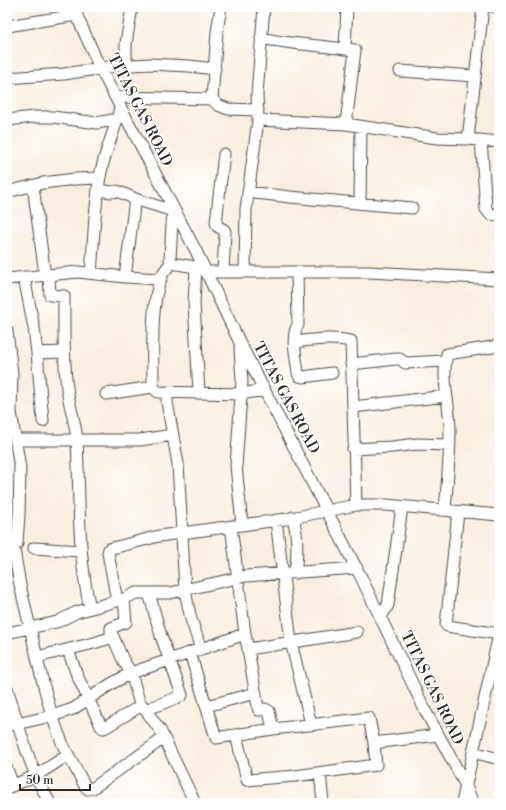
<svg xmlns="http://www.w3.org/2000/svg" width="506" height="810" viewBox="0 0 506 810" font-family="'Libre Bodoni',serif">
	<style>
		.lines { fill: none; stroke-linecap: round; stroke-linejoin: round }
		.minor-casing { stroke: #4a4846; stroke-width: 13 }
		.minor { stroke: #fff; stroke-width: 11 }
		.labels { text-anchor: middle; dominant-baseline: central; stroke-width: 3.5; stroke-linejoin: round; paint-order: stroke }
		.street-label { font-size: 15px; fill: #2b2b2b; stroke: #fff }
	</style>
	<rect width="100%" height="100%" fill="#fff"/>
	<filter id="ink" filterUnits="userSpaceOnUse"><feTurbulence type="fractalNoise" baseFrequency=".025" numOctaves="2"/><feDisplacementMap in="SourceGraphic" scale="8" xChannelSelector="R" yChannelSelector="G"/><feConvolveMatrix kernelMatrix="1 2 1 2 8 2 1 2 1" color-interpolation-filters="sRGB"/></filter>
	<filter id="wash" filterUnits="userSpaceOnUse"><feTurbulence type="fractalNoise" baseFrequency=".012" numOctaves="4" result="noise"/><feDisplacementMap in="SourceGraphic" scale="16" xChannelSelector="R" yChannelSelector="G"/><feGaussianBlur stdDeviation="0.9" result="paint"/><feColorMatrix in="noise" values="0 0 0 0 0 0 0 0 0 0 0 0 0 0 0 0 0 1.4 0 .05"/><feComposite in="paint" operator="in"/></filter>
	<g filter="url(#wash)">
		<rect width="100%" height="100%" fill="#f9efe1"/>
	</g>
	<g filter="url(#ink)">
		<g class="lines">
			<g class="minor-casing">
				<path id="minor" d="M73,7L100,68L196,251L240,343L361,577L426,712L465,784L473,803
					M347,7L345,49L355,50L346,124L437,138L468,139
					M483,7L468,139L499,142
					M494,7L499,8
					M7,26L77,15
					M261,38C288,44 317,45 345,49
					M126,66V43L132,7
					M400,71L475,76
					M7,78L64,74L116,66L150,64L189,66L215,69
					M116,97L212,99L218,105L228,109L258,110
					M212,99L217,32L221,7
					M7,120L34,117H53L97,123L118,119
					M258,120L346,124
					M481,140L486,209L490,214L499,215
					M33,186L45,275
					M98,190L112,192L117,191L138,200L173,211
					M7,192L43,183L75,179L99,178
					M248,192L290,197L412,208
					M360,203L361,127
					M171,263C168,267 164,271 162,275C150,303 153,356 153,387L158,392L241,394L264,390
					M171,263L170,259L173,208
					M171,263L202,268
					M196,267L194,303L199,393
					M206,272H369L499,279
					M223,272L225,232L224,230L217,226L216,222L224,154
					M245,272L246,209L258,120L257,94L264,7
					M297,272L298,325C290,335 297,361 298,373L299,376L303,377L332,373
					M91,273C94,240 94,205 101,172C105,150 116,129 120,107
					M49,275L50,295L64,296C64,327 63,357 67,388C69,406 76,423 77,441C80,497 77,553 90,608
					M24,277L34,328L37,353L64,352
					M125,277L135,199
					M7,279L78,272L125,277L161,279
					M7,331L12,373L11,412L20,468L19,515L17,543L8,544
					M294,342C313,340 333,337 351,341L356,505
					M240,348L242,382L236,466L242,524
					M37,353L43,421
					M351,364L396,359H400L405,363L445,361
					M167,392V402L178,464L182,532V535L185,591L191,619L201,649L131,673L123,660L111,632V628L126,622L124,599L117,601L108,553L109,549L159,536L286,519L356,505H386L499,515
					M106,394L153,387
					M353,407L446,396
					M16,440H140L173,435
					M353,449L392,447L417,444L449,445
					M445,510C447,484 450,457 450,430C450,405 441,379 447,354L499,346
					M458,512L446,625L447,626L499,634
					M293,517C298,536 298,553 295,573
					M276,520L291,642L311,724
					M13,544L20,585L42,679L52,716L63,745L85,786L88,789L93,788L164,738
					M34,548L81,551
					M124,599L136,593H170L246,576L357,568
					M381,617L388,605L402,507
					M7,633L57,622L77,612L117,601
					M245,634L248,649L357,632
					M201,649L245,634L231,526
					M248,649L258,708L259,710L265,709L269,711L273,729
					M68,650L77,675L101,726L103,728L106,727L142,705
					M190,653L216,738L273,729L369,718L374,743L376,765L295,776L247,780L236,735
					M37,657L94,643L113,637
					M7,688C19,726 29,768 50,803
					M206,706L256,693
					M145,710L181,696L182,695L161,636L149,593
					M7,726L52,716L73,709L111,684L131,673L139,701L160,730L195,803
					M374,743L438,735
					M473,752L499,759
					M7,769L13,785
					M320,773L323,803
					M7,788L37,775L68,755
					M462,803L499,634"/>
			</g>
			<use href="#minor" class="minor"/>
		</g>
	</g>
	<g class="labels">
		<g class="street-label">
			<text transform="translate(140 110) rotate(63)">TITAS GAS ROAD</text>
			<text transform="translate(286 398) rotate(62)">TITAS GAS ROAD</text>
			<text transform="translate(432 688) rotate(64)">TITAS GAS ROAD</text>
		</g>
	</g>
	<rect width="506" height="810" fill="none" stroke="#fff" stroke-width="24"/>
	<path d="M20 784v6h70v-6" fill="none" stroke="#2b2b2b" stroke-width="2"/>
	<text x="26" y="784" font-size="12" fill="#2b2b2b" stroke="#ffffff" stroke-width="3" paint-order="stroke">50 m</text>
</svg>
